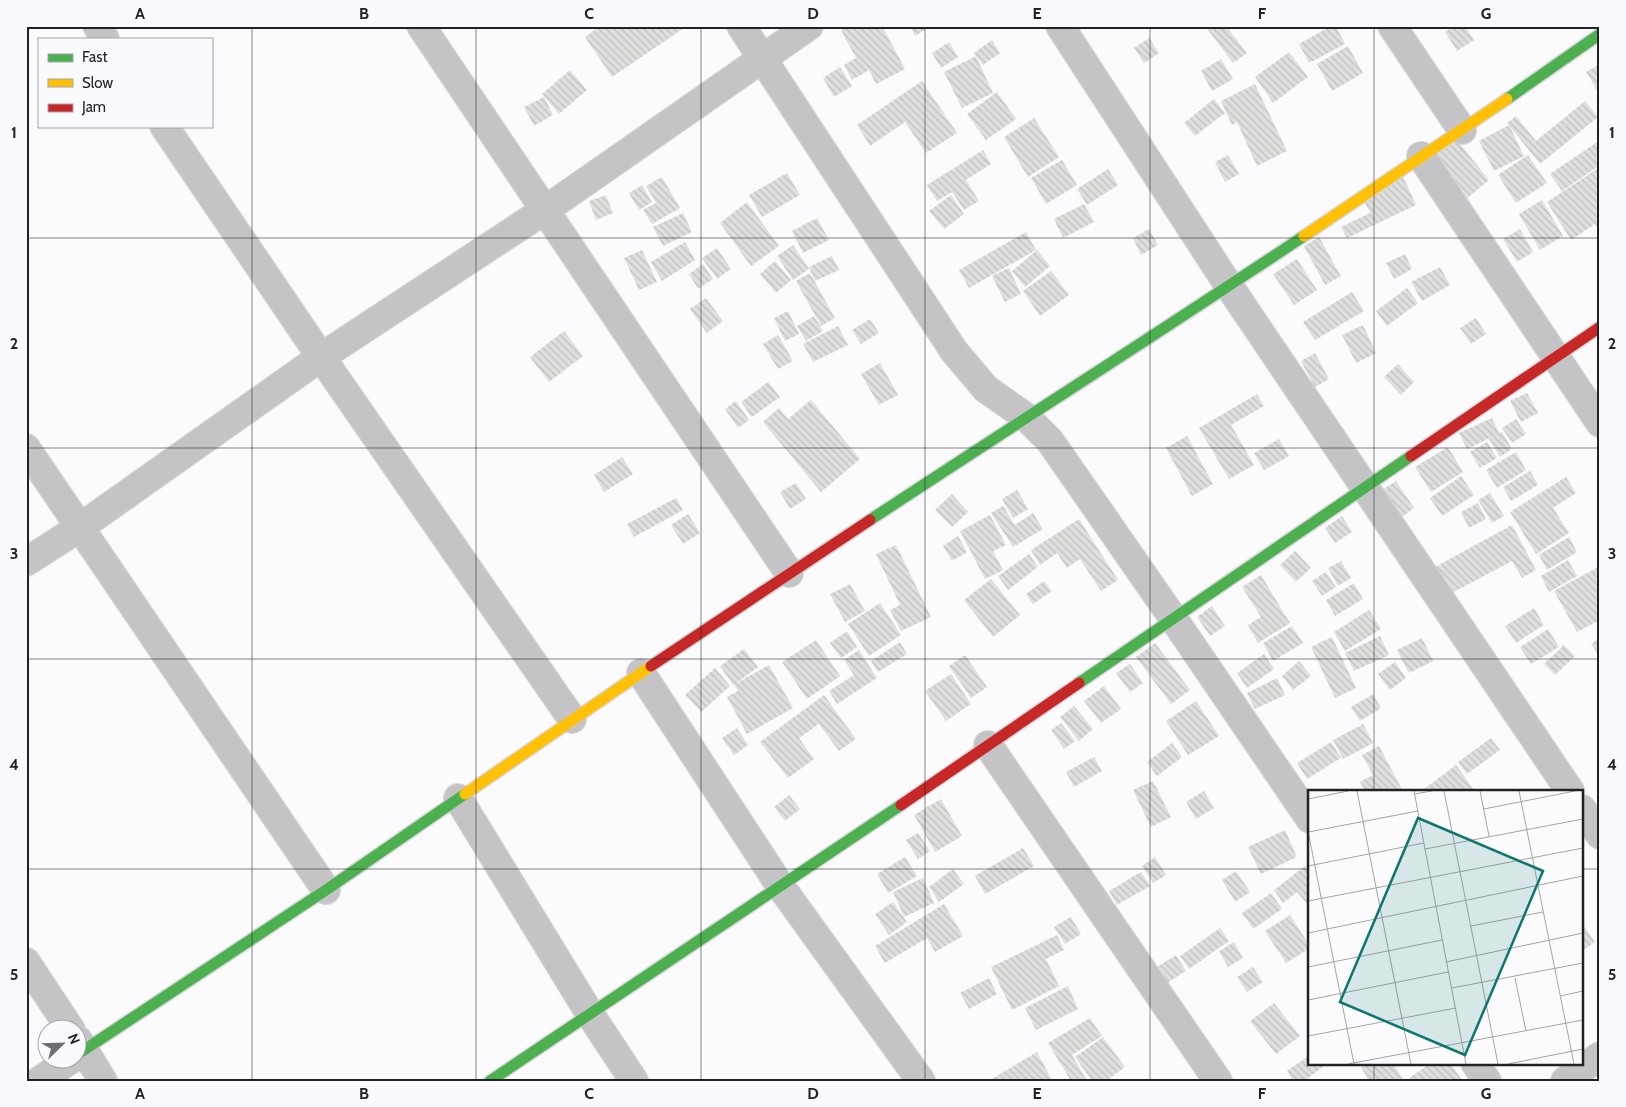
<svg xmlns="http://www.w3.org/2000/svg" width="1626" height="1107" viewBox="0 0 1626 1107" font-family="Cabin,sans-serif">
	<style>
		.building { fill: url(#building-back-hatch) }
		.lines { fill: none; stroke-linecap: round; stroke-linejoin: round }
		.street-casing { stroke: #d8d8db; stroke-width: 30 }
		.fast-casing { stroke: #d8d8db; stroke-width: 14 }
		.slow-casing { stroke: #d8d8db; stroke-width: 14 }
		.jam-casing { stroke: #d8d8db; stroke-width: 14 }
		.street { stroke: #c4c4c6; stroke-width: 28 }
		.fast { stroke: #4caf50; stroke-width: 11 }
		.slow { stroke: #ffc107; stroke-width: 11 }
		.jam { stroke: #c62828; stroke-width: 11 }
		.grid { fill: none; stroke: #222226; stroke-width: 1; stroke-opacity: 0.55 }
		.inset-road { fill: none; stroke: #a4a4a7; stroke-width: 1 }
		.view { fill: #0f766e; fill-opacity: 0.15; stroke: #0f766e; stroke-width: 2.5 }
		.inset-edge { fill: none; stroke: #222226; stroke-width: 2.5 }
		.neatline { fill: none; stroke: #222226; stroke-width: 2 }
		.grid-label { font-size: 16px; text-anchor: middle; font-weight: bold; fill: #222226 }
	</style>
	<defs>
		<pattern id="building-back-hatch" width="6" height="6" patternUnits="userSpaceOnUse" patternTransform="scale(1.25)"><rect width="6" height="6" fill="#dfe0de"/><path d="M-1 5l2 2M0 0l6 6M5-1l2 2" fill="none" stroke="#bfc0be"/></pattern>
	</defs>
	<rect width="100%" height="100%" fill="#fbfbfd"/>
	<path class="building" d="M600,26H687L612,77L585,37Z
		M848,26H882L905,69L876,84L869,70L852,80L844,65L856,58L841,30Z
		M910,26H932L915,36Z
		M1205,26H1226L1247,53L1233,63Z
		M1331,26H1336L1345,44L1309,63L1299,44Z
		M1454,26H1465L1474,40L1457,51L1445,32Z
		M1149,38L1159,53L1144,63L1134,48Z
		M992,40L1000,53L983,65L974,53Z
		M949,42L958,57L941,68L932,53Z
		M1348,46L1363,73L1332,91L1317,64Z
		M1289,52L1308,77L1273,103L1255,77Z
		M976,56L993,93L962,108L944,72Z
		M1221,59L1233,79L1212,91L1201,71Z
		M1600,64V95L1586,72Z
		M840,67L852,86L834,97L823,78Z
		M570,70L587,90L559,114L542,94Z
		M922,81L957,133L926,153L905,122L870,146L857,125Z
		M1255,84L1287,151L1257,166L1237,122L1232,125L1221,101Z
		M997,92L1016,119L986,140L967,114Z
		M544,97L553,115L534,126L524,107Z
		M1214,99L1225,113L1195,136L1184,123Z
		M1585,101L1598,117L1540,164L1507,123L1516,116L1536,141Z
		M1034,118L1059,157L1028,177L1004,137Z
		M1509,125L1524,156L1494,171L1479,141Z
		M1456,139L1489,180L1464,201L1431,159Z
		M1600,140V165L1562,191L1550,174Z
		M983,150L991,164L966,180L979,201L964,210L952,192L937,201L927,185Z
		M1228,155L1239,174L1225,182L1215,162Z
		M1528,155L1547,183L1516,203L1498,175Z
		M1062,160L1077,185L1046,204L1031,178Z
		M1600,167V231L1595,224L1571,240L1547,202Z
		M1108,169L1118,185L1087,205L1077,189Z
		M787,173L800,195L762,217L749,195Z
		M1402,174L1416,205L1347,238L1341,227L1370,213L1361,194Z
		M662,177L680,208L652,224L643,210L656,203L646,186Z
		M642,185L652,202L639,210L629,193Z
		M606,195L613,213L596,220L589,201Z
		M951,195L964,214L944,229L929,211Z
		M1542,200L1563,236L1540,250L1519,214Z
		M747,202L779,246L751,266L720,223Z
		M1084,204L1094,222L1063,238L1054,219Z
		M683,213L692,232L663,246L653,227Z
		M817,218L829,240L803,253L792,231Z
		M1149,229L1158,245L1141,255L1133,238Z
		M1520,229L1533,252L1517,262L1503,239Z
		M1026,232L1036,250L969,288L959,270Z
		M1319,237L1341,276L1325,285L1304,246Z
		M685,242L695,260L662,281L651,262Z
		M793,245L809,269L793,280L777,256Z
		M717,248L731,269L717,279L702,258Z
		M642,250L657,282L639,290L624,258Z
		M1037,250L1050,266L1025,287L1012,271Z
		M1405,254L1412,269L1394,279L1386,263Z
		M832,256L839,270L815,281L809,267Z
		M1297,259L1317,290L1294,305L1273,274Z
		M775,261L791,280L776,293L760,274Z
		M703,264L713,279L698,289L689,274Z
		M1440,267L1450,285L1422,301L1411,282Z
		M1009,268L1021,294L1005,302L992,276Z
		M1051,271L1069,295L1040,316L1023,291Z
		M810,273L835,318L821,326L796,281Z
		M1407,288L1418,303L1387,326L1376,311Z
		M1352,292L1364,311L1315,340L1303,322Z
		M706,298L723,321L707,333L690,309Z
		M788,311L799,334L785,341L774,318Z
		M814,316L823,331L806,341L797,326Z
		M1476,318L1486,334L1471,344L1460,328Z
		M870,319L879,333L861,344L852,330Z
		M1363,325L1376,353L1356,363L1342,335Z
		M838,326L848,345L813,362L803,344Z
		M564,331L583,356L549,382L530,357Z
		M778,335L793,361L778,369L763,344Z
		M1315,353L1329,379L1315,387L1301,361Z
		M880,363L898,395L879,405L861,374Z
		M1398,364L1414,382L1401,395L1384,377Z
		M768,382L780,397L752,417L741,402Z
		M1527,393L1538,413L1521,422L1510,401Z
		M1257,394L1264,406L1231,425L1254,465L1229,479L1199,428Z
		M811,400L860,459L821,492L763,422L779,408L788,419Z
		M736,401L749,420L738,428L725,409Z
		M1492,418L1499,433L1502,432L1512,449L1500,457L1489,439L1496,435L1467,449L1459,433Z
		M1516,419L1526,434L1512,443L1502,428Z
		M1187,436L1213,484L1192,496L1166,448Z
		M1279,439L1289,456L1264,470L1254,453Z
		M1487,442L1497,458L1480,468L1470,452Z
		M1448,447L1463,472L1431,492L1415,467Z
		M1516,452L1526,470L1497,488L1486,470Z
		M622,457L633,474L604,492L594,475Z
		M1530,471L1538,485L1511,501L1503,487Z
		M1461,476L1474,495L1442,516L1430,498Z
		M1566,477L1576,493L1553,508L1569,533L1536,554L1510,512Z
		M1396,481L1414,508L1398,520L1379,492Z
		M796,483L806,499L790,509L780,492Z
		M1017,490L1028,509L1013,518L1002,499Z
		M1490,493L1504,516L1492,523L1478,500Z
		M952,494L968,512L952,527L935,510Z
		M676,498L683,510L634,537L627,524Z
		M1478,503L1486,519L1469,528L1461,512Z
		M1003,506L1015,525L1033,513L1043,529L1013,547L991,513Z
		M688,514L700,533L683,544L671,525Z
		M990,515L1006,545L993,551L1003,570L985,579L960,531Z
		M1342,516L1352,532L1335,543L1325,528Z
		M1079,519L1118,580L1101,591L1080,559L1067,568L1057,553L1040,565L1031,550Z
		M1512,525L1536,570L1522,578L1512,561L1450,594L1435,567Z
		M958,536L967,552L952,561L943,546Z
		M1569,537L1577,552L1547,570L1539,555Z
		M896,545L931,617L901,631L890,610L900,605L876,554Z
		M1295,551L1311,568L1296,582L1280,565Z
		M1029,554L1038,567L1008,590L998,576Z
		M1568,560L1577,576L1549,592L1541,576Z
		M1341,561L1351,578L1338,586L1328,568Z
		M1600,566V620L1577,632L1554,591Z
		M1326,572L1336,587L1322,596L1312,581Z
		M1261,575L1290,623L1258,643L1248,625L1261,617L1242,587Z
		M991,579L1020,615L993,637L964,600Z
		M1044,581L1052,591L1033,604L1026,594Z
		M1354,583L1363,599L1335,616L1326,600Z
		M850,584L865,611L845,622L830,594Z
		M880,603L901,635L869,656L848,624Z
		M1212,606L1225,626L1210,636L1197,617Z
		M1534,608L1544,625L1516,643L1505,626Z
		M1369,610L1381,629L1345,651L1334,632Z
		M1292,626L1303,643L1273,661L1263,643Z
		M1548,629L1559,647L1531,664L1520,647Z
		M847,631L857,647L841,658L830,643Z
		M1380,636L1389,655L1354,671L1345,653Z
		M1332,637L1356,688L1335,698L1311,647Z
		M1600,637V657L1591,644Z
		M1422,638L1433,661L1409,673L1397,650Z
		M816,640L840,676L807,699L782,662Z
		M900,642L907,654L878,672L871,661Z
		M1155,643L1190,690L1171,704L1136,657Z
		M1564,645L1575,656L1555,675L1544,664Z
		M744,649L758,667L735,684L769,665L793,708L747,734L727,697L738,691L734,684L733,685L720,666Z
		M859,650L877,678L837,704L829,691L854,675L844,660Z
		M1264,654L1274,669L1247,688L1237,673Z
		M965,655L987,687L971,698L949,666Z
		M1299,661L1311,676L1293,690L1282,676Z
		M1395,662L1406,678L1390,690L1378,674Z
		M1130,664L1143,683L1130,692L1116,673Z
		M715,668L730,686L701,712L685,695Z
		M951,674L971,704L946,721L925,691Z
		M1277,678L1285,695L1255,709L1247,693Z
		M1104,686L1121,709L1101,723L1084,701Z
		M1373,694L1381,708L1360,721L1351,707Z
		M824,695L856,739L839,751L819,724L799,738L814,759L788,778L760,742Z
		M1196,701L1219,736L1188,755L1166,721Z
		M1074,706L1093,729L1079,741L1060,717Z
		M1061,723L1075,741L1064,749L1051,730Z
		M1363,724L1373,743L1343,759L1333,740Z
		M737,728L748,745L734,755L722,738Z
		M1491,738L1500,750L1467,774L1458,762Z
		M1331,742L1341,758L1307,779L1297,763Z
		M1172,743L1182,757L1157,776L1147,762Z
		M1379,746L1403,791H1365L1360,782L1373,775L1362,755Z
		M1094,757L1102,771L1074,787L1066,772Z
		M1456,765L1475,791H1425L1424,789Z
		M1153,781L1171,817L1151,827L1133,790Z
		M1204,791L1214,808L1196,819L1186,802Z
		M789,795L800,809L785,821L774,807Z
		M941,799L962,836L935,852L914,815Z
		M1285,830L1297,857L1261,874L1248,847Z
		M918,833L930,851L918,859L906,840Z
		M1023,848L1034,866L985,894L975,876Z
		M905,857L917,876L888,893L877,874Z
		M1155,857L1166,875L1153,883L1142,866Z
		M1305,866L1310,872V902L1307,904L1297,892L1283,903L1274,890Z
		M953,869L964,884L939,902L929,887Z
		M1236,871L1250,892L1235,902L1222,880Z
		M1141,872L1150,886L1117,905L1109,891Z
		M923,878L934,903L904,917L893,892Z
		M1271,893L1282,909L1253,929L1242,913Z
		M893,902L907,922L889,935L875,914Z
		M944,904L963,936L935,952L927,938L885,963L875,946Z
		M1290,915L1310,946V948L1286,963L1265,931Z
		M1071,917L1081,934L1065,944L1054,927Z
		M1582,923L1595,942L1582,951Z
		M1220,928L1229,941L1189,969L1180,956Z
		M1057,935L1064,950L1046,959L1059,986L1012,1010L991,967Z
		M1234,942L1243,958L1228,967L1219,951Z
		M1176,955L1186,971L1167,983L1157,967Z
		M1253,967L1263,982L1247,992L1237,977Z
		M989,978L997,994L969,1009L960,993Z
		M1068,986L1078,1009L1036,1030L1025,1008Z
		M1274,1003L1300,1036L1276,1054L1250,1021Z
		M1090,1018L1102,1036L1072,1055L1087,1081H1071L1048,1043Z
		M1103,1037L1125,1067L1106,1081H1092L1075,1057Z
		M1037,1052L1051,1078L1047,1081H988Z
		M1310,1055V1063H1321L1323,1067L1304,1081H1293L1287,1071Z
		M1359,1063H1393L1404,1081H1369Z
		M1431,1063H1450L1463,1081H1411L1409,1078Z"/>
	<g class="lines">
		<g class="street-casing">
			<path id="street" d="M97,26L105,39
				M421,26L789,573
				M741,26L954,351L986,389L1026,417L1050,441L1173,618L1310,819
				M1060,26L1229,286L1570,791
				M1392,26L1462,130
				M164,126L321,357L572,719
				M1421,156L1600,423
				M26,448L326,890
				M26,562L79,528L321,357L545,210L809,26
				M641,673L781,887L921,1081
				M988,745L1218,1081
				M458,798L590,1014L634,1081
				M1582,809L1600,835
				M26,962L71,1030
				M78,1040L103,1081
				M1475,1063L1487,1081
				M39,1081L70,1060
				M1565,1081L1600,1056"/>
		</g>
		<g class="fast-casing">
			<path id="fast" d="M1507,99L1600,34
				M870,520C1014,425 1160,332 1304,236
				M1079,683L1411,456
				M78,1054L326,890L465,794
				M490,1081L901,805"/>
		</g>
		<g class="slow-casing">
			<path id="slow" d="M1304,236L1507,99
				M465,794L651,666"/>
		</g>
		<g class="jam-casing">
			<path id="jam" d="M1411,456L1600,327
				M651,666L870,520
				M901,805L1079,683"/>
		</g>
		<use href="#street" class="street"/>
		<use href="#fast" class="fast"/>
		<use href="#slow" class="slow"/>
		<use href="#jam" class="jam"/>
	</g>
	<path class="grid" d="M252,26V1081M476,26V1081M701,26V1081M925,26V1081M1150,26V1081M1374,26V791M26,238H1600M26,448H1600M26,659H1600M26,869H1310M1582,869H1600M1374,1063V1081"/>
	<g transform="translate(1308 790)">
		<rect width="275" height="275" fill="#fbfbfd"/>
		<path class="inset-road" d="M49,1L103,274M106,1L158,274M136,1L190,274M172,1L181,46M211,1L266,274M106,4L124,1M0,9L40,1M176,19L267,1M0,41L46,274M0,42L110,21M117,59L275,29M0,76L116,53M0,111L275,58M163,136L235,122M0,143L275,86M138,172L275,143M0,177L134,150M207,188L218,241M144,198L275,173M252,206L275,201M0,210L140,182M0,246L148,218M40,274L275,230M200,274L275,259"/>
		<path class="view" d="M110,28L235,81L157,265L32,212Z"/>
		<rect width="275" height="275" class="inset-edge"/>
	</g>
	<rect width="1626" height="1107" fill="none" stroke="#fafafe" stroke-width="55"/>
	<rect x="38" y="38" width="175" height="90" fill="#fafafe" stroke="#a4a4a8"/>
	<rect x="48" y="54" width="25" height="8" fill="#4caf50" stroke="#a4a4a8"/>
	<text x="82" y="62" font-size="15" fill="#222226">Fast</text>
	<rect x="48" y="79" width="25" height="8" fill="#ffc107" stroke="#a4a4a8"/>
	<text x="82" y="88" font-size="15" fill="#222226">Slow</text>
	<rect x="48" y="104" width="25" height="8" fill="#c62828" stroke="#a4a4a8"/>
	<text x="82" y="112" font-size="15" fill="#222226">Jam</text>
	<g transform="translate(62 1044) rotate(67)"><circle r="24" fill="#fafafe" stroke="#a4a4a8"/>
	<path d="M0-4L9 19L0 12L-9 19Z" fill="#6e6e71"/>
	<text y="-8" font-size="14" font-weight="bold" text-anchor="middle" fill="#222226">N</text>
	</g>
	<rect x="28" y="28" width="1570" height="1052" class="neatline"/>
	<g class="grid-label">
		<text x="140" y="19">A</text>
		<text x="364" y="19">B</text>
		<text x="589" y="19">C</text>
		<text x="813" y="19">D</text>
		<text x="1037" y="19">E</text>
		<text x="1262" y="19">F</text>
		<text x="1486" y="19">G</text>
		<text x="14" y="138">1</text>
		<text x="1612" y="138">1</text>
		<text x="14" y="349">2</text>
		<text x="1612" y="349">2</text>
		<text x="14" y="559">3</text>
		<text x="1612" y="559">3</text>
		<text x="14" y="770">4</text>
		<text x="1612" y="770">4</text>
		<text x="14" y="980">5</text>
		<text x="1612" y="980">5</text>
		<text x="140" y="1099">A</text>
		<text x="364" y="1099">B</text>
		<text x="589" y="1099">C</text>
		<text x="813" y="1099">D</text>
		<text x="1037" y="1099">E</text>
		<text x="1262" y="1099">F</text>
		<text x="1486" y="1099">G</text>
	</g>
</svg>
